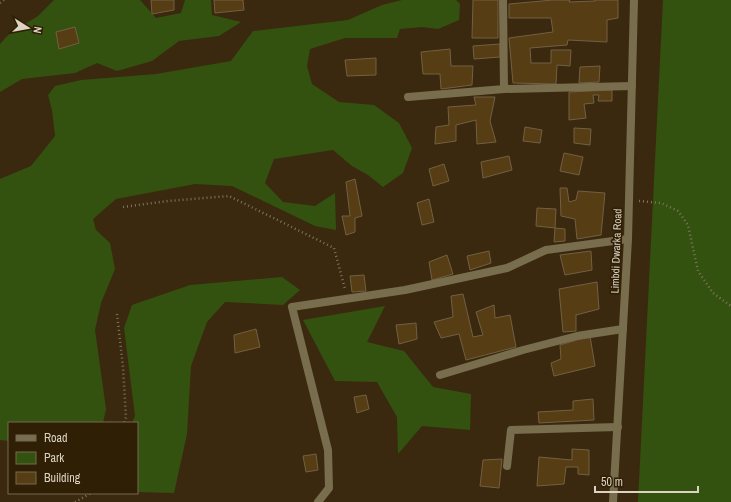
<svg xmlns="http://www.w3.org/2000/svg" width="731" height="502" viewBox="0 0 731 502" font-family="'Archivo Narrow',sans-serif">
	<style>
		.green { fill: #335210 }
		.building { fill: #563d13; stroke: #726044 }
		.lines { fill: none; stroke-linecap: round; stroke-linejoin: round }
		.path { stroke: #82745f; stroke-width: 2.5; stroke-dasharray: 1 3; stroke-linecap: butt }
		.minor { stroke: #786d4c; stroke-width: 8 }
		.tertiary { stroke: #786d4c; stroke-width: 8 }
		.labels { text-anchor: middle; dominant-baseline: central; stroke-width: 3.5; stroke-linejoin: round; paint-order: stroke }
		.street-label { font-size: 11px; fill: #ddd3c4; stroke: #2f2005 }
	</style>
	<rect width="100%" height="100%" fill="#3a290f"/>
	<path class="green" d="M54,0H140L156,18L181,13L185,0H211L212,15L241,22L219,36L179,41L152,61L117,71L97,63L75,73L22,79L0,92V44L9,34L38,16Z
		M402,0H456L460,4L459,20L438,29L422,27L400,29L397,38H345L310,49L307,66L312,84L339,102L374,105L399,123L412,148L403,173L383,187L368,175L352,166L333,150L274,159L265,183L283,202L315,206L335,193L336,230L315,226L232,186L195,184L116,199L93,219L96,230L110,243L115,269L101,303L95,330L106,409L103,423H9V441L0,440V179L31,166L55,136L52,110L48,95L55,86L81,80L156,74L231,61L253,31L348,20L382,5Z
		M663,0H731V502H638Z
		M282,277L300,290L283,305L225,302L207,322L191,366L187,434L174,493L137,492V423H132L135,416L124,328L132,305L190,285Z
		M385,306L367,342L404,351L433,387L471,394L470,430L422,426L398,454L397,417L377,382L335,381L303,320Z"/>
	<path class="building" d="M151,0H174V10L152,14Z
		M214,0H243L244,10L215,13Z
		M473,0H498V38H472Z
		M553,0H570L569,2L595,1V0H618V18L607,20V42L568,40L567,45L530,48L531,63H551V50H571L570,66L557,65L556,84L513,83L509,38L553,32L551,18H509V4Z
		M75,27L79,43L59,49L56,32Z
		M500,44V57L474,59L473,46Z
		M450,49L451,66H473L472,85L441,89L440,74H423L421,52Z
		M376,58V75L347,76L345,60Z
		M600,66L599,82L579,83L580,67Z
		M612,90V101H598L599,95H593L594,103L584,104L586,118L569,120V92Z
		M474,97H495L490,121L496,142L477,144L476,120L456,125V141L435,144L436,127L449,125L448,107L476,105Z
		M525,127L542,130L540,143L523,141Z
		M574,128L591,129L590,145L574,143Z
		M564,153L583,157L579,175L560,171Z
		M509,156L512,170L483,178L481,162Z
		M444,164L449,181L433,186L429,169Z
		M355,179L362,216L355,218V232L346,235L342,216H350L346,182Z
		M560,188H567L569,202L576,200L578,191L605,193L601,235L577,239L575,219L561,216Z
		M429,199L434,222L422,225L417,203Z
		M537,208L556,209L555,228L536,226Z
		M555,228L565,229V241L554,242Z
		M489,251L491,263L470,270L467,256Z
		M591,251L592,270L565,275L560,255Z
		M447,255L453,274L432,280L429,262Z
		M364,275L366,291L352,292L350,276Z
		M597,282L599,309L576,315V331L563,332L559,289Z
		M463,294L473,337L483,335L476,312L494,305L495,318L510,315L516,347L466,360L459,334L441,338L434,322L453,317L451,296Z
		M416,323L417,339L399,344L396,325Z
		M256,329L260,347L235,353L234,335Z
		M590,336L595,366L554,376L551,363L561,359L560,345Z
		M366,395L369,409L357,413L354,397Z
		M593,399L594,420L539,423L538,412L573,410V401Z
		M572,449L589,450V475L578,474V467H566L564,484L537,486L539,457L572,460Z
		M316,454L318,470L306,472L303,456Z
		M502,459L499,488L480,486L483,460Z"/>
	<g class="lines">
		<path class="path" d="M0,3L4,0
			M639,201L661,203L678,211L688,225L698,271L713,293L731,306
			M123,207L168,201L229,196L334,248L345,289
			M117,314L123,367L126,417L124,423
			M75,502L91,493"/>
		<path class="minor" d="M503,0L504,89L632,86
			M408,97L504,89
			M440,375L523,350L577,336L623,329
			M507,466L511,430L618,427
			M318,502L329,488L328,450L292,307L405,290L507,268L546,250L628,239"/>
		<path class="tertiary" d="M613,502L628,239L634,0"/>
	</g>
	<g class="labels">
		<g class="street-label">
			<text transform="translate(616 251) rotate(-88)">Limbdi Dwarka Road</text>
		</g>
	</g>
	<rect x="8" y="422" width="130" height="72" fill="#2f2005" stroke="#756851"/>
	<rect x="16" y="435" width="20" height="6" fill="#786d4c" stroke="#756851"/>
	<text x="44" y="442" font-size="12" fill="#ddd3c4">Road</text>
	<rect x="16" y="452" width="20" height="12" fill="#335210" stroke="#756851"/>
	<text x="44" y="462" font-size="12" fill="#ddd3c4">Park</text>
	<rect x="16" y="472" width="20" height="12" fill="#563d13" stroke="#756851"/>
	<text x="44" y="482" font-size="12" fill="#ddd3c4">Building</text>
	<g transform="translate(28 28) rotate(101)" stroke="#2f2005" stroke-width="3" paint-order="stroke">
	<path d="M0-3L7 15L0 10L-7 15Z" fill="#ddd3c4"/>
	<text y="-6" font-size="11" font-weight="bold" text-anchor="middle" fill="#ddd3c4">N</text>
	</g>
	<path d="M595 486v6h103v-6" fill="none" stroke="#ddd3c4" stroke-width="2"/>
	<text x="601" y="486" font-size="12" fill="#ddd3c4" stroke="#2f2005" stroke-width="3" paint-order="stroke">50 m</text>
</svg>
